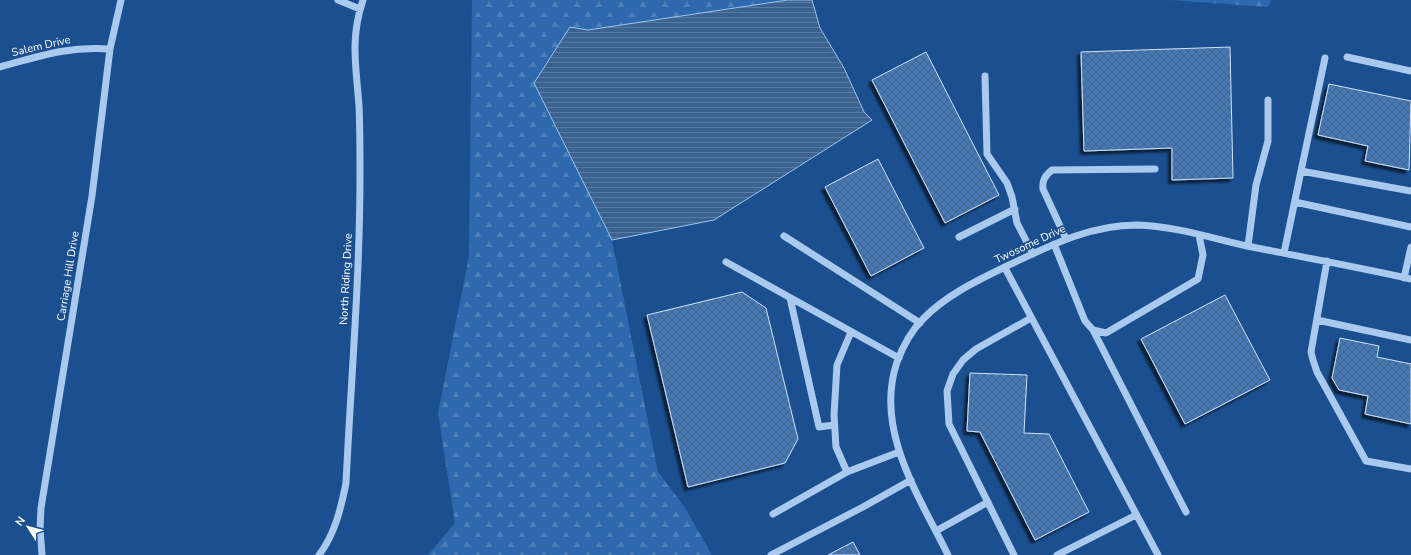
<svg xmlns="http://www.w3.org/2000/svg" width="1411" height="555" viewBox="0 0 1411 555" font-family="'Nunito Sans',sans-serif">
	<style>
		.forest { fill: url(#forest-firs) }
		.water { fill: url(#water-rules); stroke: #9cc4f0 }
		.building { fill: url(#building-cross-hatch); stroke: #cfe3fa; filter: url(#shadow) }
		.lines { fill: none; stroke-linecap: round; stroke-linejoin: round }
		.minor { stroke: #a9c9ee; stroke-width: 7 }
		.labels { text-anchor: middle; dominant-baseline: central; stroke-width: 3.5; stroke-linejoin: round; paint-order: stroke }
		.street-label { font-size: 11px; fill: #fff; stroke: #1b4f8f }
	</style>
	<defs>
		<pattern id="forest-firs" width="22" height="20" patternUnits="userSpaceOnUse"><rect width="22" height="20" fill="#2e69ad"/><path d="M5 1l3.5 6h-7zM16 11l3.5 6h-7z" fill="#4d80b9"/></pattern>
		<pattern id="water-rules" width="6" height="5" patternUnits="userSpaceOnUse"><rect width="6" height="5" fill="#3c6290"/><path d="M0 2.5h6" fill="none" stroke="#597aa1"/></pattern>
		<pattern id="building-cross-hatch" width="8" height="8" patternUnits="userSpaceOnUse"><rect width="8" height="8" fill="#4478b7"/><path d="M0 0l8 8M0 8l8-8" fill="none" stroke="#486282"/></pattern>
		<filter id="shadow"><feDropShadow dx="-3.5" dy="3.5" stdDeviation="1" flood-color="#0009"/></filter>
	</defs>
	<rect width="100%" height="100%" fill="#1b4f8f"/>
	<path class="forest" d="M472,0H788L588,30L570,27L534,83L612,240L658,472L684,506L712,555H428L455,523L438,413L469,256Z
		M1170,0H1271L1268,7Z"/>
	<path class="water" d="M788,0H812L820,28L844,68L864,112L872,120L714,220L612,240L534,83L570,27L588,30Z"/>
	<path class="building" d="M1230,47L1233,178L1172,180V148L1084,151L1081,52Z
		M926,52L999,195L945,223L872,80Z
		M1329,84L1411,101L1409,170L1365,161L1368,146L1318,135Z
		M878,159L924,248L871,276L825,187Z
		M742,292L766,308L798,439L785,463L688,487L647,315Z
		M1225,295L1270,380L1185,424L1141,339Z
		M1340,338L1379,346L1377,357L1411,364V424L1365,414L1368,396L1339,390L1332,378Z
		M970,373L1027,375L1024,433L1049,434L1089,512L1035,540L980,432L967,431Z
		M853,542L860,555H828Z"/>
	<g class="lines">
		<path class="minor" d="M338,0L360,9
			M1347,57L1411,71
			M0,67C40,56 68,46 110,49
			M985,76L987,154L1007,183L1012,197L1017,223L1033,254
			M1301,171L1325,58
			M1295,202L1411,227
			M784,236L920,323
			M959,237L1015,209
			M1066,239L1043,189C1042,180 1045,176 1052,170L1155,169
			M1054,244L1085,321L1093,330L1106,333L1198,279L1203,255L1199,235
			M1248,246L1256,185L1268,141V100
			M1284,253L1301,171L1411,191
			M1327,261L1311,352L1313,360L1317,372L1366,461L1411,469
			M726,262L899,358
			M1005,268L1158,555
			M1404,278L1411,247
			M790,298L819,427L834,425
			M1317,320L1411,340
			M1093,330L1186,512
			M851,332L837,365L834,415L836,447L847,472L899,452
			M773,514L847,472
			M936,531L988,502
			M42,555L40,529L41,508L92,196L110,49L121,0
			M319,555C335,534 341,508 346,483C351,380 360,277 360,174C360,151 360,128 359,105C356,67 350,38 363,0
			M771,555L863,507L911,480
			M948,555C919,496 874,430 897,362C903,346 911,331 923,319C945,296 976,281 1005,267C1047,247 1088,225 1137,225C1174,226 1211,238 1247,246C1302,257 1357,267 1411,279
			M1014,555L949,424L947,391L953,374L963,360L976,349L1031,318
			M1057,555L1136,515"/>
	</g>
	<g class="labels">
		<g class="street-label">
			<text transform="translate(41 46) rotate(-13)">Salem Drive</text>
			<text transform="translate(1030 244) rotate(-25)">Twosome Drive</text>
			<text transform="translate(68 276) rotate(-81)">Carriage Hill Drive</text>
			<text transform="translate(346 279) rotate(-87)">North Riding Drive</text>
		</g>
	</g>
	<g transform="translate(28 527) rotate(306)" stroke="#1b4f8f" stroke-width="3" paint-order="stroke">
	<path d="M0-3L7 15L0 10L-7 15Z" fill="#ffffff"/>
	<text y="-6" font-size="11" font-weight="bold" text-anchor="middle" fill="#ffffff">N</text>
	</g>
</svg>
